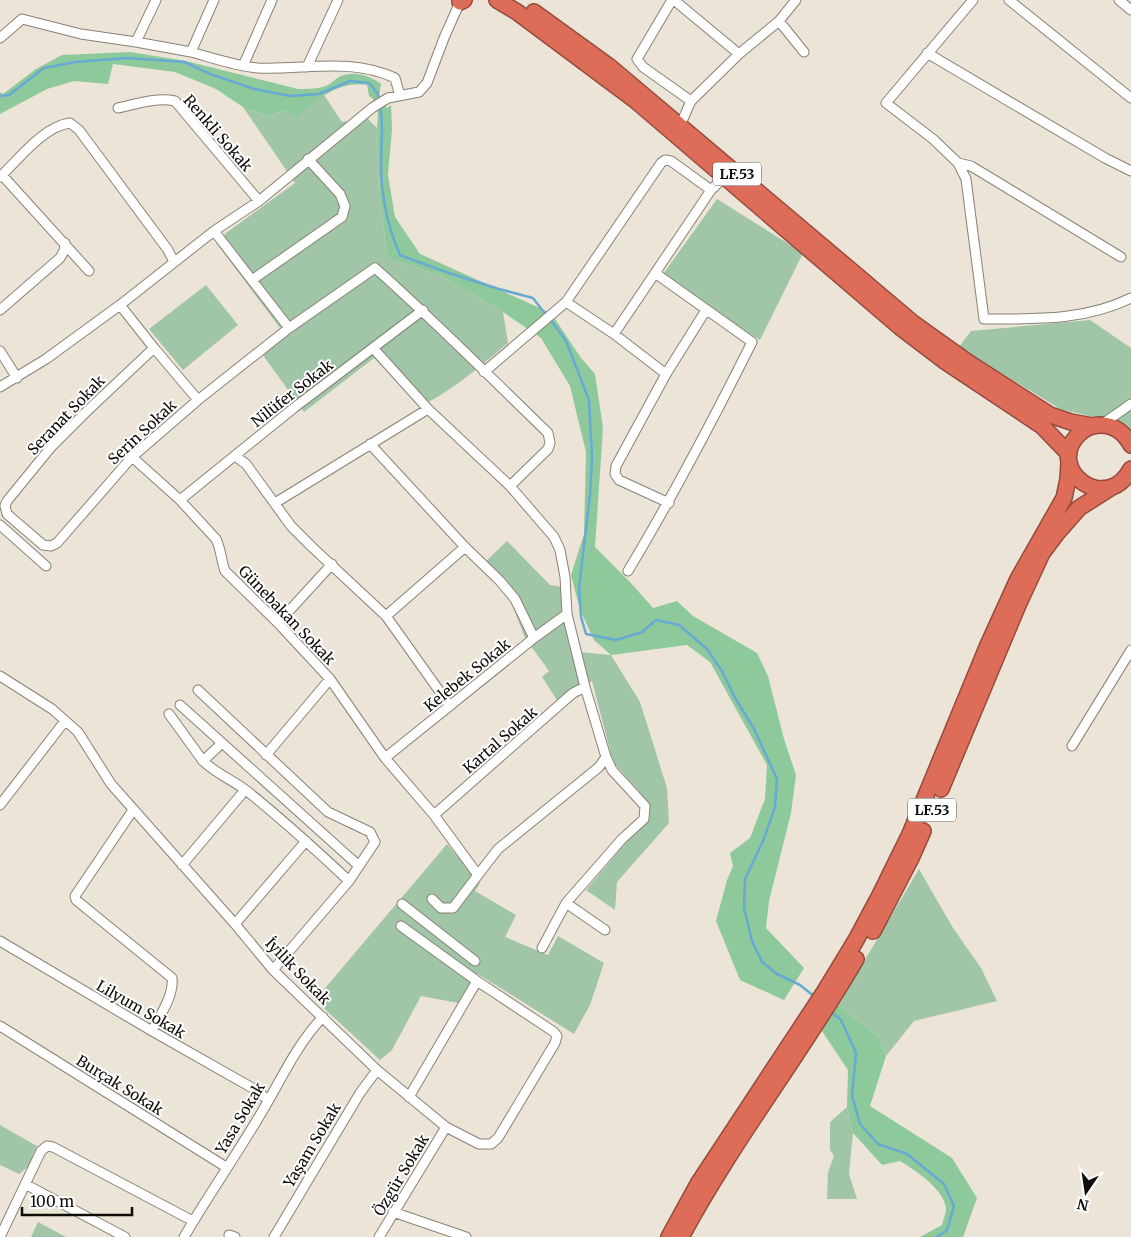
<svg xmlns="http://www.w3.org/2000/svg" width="1131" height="1237" viewBox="0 0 1131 1237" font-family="Merriweather,serif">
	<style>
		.green { fill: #a0c5a7 }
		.forest { fill: #8dc99a }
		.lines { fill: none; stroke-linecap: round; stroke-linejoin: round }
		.stream { stroke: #67aad4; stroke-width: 2.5 }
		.street-casing { stroke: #898176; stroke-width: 11 }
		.highway-casing { stroke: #954b3d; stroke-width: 18 }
		.street { stroke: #fff; stroke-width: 9 }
		.highway { stroke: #dd6d59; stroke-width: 15 }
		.labels { text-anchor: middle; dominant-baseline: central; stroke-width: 4; stroke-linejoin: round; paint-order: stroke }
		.shield { fill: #fff; stroke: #585653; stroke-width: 1 }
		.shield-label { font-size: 14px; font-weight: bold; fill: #100d09 }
		.street-label { font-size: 15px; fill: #100d09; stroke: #fff }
	</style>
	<rect width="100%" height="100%" fill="#ede4d8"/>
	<path class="green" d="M324,95L342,122L367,118L377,128L380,194L387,258L442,276L503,312L508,343C483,364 451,392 422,405L374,358L304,412L260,351L286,336L217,244L226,233L295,183L243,107L269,117L284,110L310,104Z
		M717,199L803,253L760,340L661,277Z
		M206,285L238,325L183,370L149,329Z
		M1090,320L1131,348V430L1127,425L1060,409L959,347L971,331Z
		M507,541L550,585L564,587L579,652L611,655L640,702L667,788L669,823L617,882L615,910L586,890L650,814L639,791L613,762L592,681L557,700L542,677L549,671L525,638L510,599L481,566Z
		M447,844L480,883L475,891L516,915L505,937L548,955L558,936L604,963L590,1005L574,1034L478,974L458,1003L421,996L392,1050L380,1060L315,1000Z
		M919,869L953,928L981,968L997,1001L914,1021L886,1056L879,1037L838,1005Z
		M847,1107L853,1133L849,1174L857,1199H827L828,1172L834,1156L830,1150V1122Z
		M0,1125L37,1146L28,1167L19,1174L0,1165Z
		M38,1222L66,1237H31Z"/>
	<path class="forest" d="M130,52L186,61L298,89C308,89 317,89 326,86C331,84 335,79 339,77C353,70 370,75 381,84L379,96L387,108L391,105L392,129L388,175L395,217L420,254L551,313L581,358L595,374L603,428L595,547L630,582L653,608L677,601L693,616L757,653L768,676L784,739L796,775L791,813L769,901L766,928L804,968L784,1000L740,980L716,921L727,880L733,866L730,853L750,838L765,799L767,765L710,662L687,645L611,655L594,640L580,610L571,575L584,534L586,452L570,386L541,338L503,312L442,276L387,258L380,194L377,128L378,113L373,99L369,96L367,85C340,80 315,100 296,117L284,110L269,117L243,107L216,89L175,72L113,64L108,84L74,81L47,89L0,114V92L3,94L36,69L62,55Z
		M838,1005L879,1037L886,1056L870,1106L952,1158L977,1198L963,1237H920L942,1225C943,1220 946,1214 946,1209C945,1190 915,1170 900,1161L882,1165L853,1133L847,1107L848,1070L822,1031Z"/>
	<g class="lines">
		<path class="stream" d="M0,96L9,95L44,68L75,62L127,58L184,62L213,75L254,89L290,96L319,94L350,81L369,83L378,94L379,100
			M380,105C384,126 381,143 381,164C381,194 388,227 400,255L443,271L499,289L533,298L546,315
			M550,319L566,341L589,400L592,457L590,495L579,588L581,617L586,634L616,640L642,632L656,620L679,625L707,649L722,671L734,696L754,729L777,779L775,807L763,841L745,879L744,908L752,941L762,962L777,974L800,985L815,997
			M830,1011L841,1020L856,1053L852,1096L860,1124L878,1144L907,1154L944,1184L954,1206L947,1230L937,1237"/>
		<g class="street-casing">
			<path id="street" d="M156,0L136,42L191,52
				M214,0L191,52C213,58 235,66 258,68C306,70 350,57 395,78L400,96
				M672,0L637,59L643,67L691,101
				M674,0L739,54
				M973,0L886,103L933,139L958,163L966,179L984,319C1034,319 1085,321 1131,298
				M1009,0L1131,98
				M1119,0L1131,10
				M779,21L804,52
				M0,38L22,19L81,34L136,42
				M927,53L1105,158L1131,171
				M243,66L272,0
				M307,67L338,0
				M118,108C137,104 156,97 175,101L259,201
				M676,121L683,119L691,101L739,54L779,21L796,0
				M958,163L971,166L1121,257
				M2,175L89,271
				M0,177C19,159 44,126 70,123L79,130L168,250L174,262
				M214,231L289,328
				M252,280L342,217L345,206L340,194L308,159
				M566,302L614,334L666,374
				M120,305L154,348L198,400
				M0,310L60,258L64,251L65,243
				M614,334L711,190L724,177
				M154,348L85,413L52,446L7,501L5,506L7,514L43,545L51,546L57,543L132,457L198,400L289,328L375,268C435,321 491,378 548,433L550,443L548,449L510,486
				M0,351L17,378
				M484,372L566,302L661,163L665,160L671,161L711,190
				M0,387L46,359L120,305L214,231L259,201L372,108L388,98L419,92L427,83L444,38L460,2
				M1101,425L1131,404
				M370,444L465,547L500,581L515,599L534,638
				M235,456L246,464L291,526L312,547L386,616L450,706
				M132,457L180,500L216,539C221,549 221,560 225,571L278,623L330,679L385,758L434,815L478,875L498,849L599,767L606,757L585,687L567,614L565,577L560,550L554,537L510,486L428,409L373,348
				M180,500L295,407L423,310
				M275,503L428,409
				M669,503L619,480L615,474L616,466L666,374L706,310
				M0,525L46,566
				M628,571C673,496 713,420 752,342L655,273
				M386,616L465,547
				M278,623L332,564
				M0,676L52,709L78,732L111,784L235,924L273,970L377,1070L446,1127L479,1144H491L498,1138L555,1043L557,1036L554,1032L477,981L401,926
				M198,690L328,812L370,832L375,842L349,881L273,970
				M180,705L359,866
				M169,714L203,761
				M222,743L203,761C218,775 233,780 247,791C283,820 316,850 349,881
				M1072,746L1131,650
				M266,755L330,679
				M385,758L534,638L567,614
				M0,805L65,721
				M133,810L75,896L76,900L172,978C174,996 160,1015 152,1031
				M434,815L573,693L585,687
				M182,865L245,790
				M432,899L441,908H453L478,875
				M566,903L605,930
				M402,904L475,961
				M235,924L306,841
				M0,941L152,1031L256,1090L268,1100
				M542,948L566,903L622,839L644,819L645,806L612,770L606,757
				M0,1026L226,1167
				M409,1097L477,981
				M25,1184L125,1237
				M393,1212L466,1237
				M229,1235L235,1237
				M0,1237L41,1151L47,1146L53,1147L193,1221
				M184,1237C209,1194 238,1153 263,1110C282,1078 297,1044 323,1017
				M274,1237L360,1093L377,1070
				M379,1237L446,1127"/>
		</g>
		<g class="highway-casing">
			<path id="highway" d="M460,0V2L464,0
				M497,0L517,12L635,100L900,327L946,362L1042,426L1069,454
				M534,12L610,67L913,323L969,363L1050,415L1071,422L1093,426
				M1131,445C1125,434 1115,425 1101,425C1092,425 1083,429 1077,436C1046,471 1107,515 1131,469
				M941,789L1018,605L1042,553L1057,533L1079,508L1112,487
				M873,931L911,858L923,831
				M669,1237L698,1184L825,991L856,940L880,895L910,834L988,645L1018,579L1064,498L1068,479L1069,462
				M681,1237C733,1140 801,1054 856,959"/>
		</g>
		<use href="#street" class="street"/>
		<use href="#highway" class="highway"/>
	</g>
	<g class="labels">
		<g class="shield">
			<rect x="713" y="162.5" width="48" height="23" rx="4"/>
			<rect x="908" y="798.5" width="48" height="23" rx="4"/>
		</g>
		<g class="shield-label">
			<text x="737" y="174">LF.53</text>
			<text x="932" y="810">LF.53</text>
		</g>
		<g class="street-label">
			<text transform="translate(218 133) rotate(49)">Renkli Sokak</text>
			<text transform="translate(292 393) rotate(-38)">Nilüfer Sokak</text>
			<text transform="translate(66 415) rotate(-46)">Seranat Sokak</text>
			<text transform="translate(142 432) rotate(-43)">Serin Sokak</text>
			<text transform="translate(287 615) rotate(46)">Günebakan Sokak</text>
			<text transform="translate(467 675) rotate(-39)">Kelebek Sokak</text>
			<text transform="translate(500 740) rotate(-41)">Kartal Sokak</text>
			<text transform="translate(298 971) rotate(46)">İyilik Sokak</text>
			<text transform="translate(141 1009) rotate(30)">Lilyum Sokak</text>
			<text transform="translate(120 1085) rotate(32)">Burçak Sokak</text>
			<text transform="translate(240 1118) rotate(-59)">Yasa Sokak</text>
			<text transform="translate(312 1145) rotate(-59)">Yaşam Sokak</text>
			<text transform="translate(401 1175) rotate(-59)">Özgür Sokak</text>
		</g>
	</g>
	<g transform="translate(1086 1192) rotate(193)" stroke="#ffffff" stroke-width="4" paint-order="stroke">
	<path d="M0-4L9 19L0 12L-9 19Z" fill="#100d09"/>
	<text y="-8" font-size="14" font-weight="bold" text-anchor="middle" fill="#100d09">N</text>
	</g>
	<path d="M22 1207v8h110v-8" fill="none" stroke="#100d09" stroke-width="2.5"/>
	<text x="30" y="1207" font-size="15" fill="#100d09" stroke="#ffffff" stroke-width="4" paint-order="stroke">100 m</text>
</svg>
